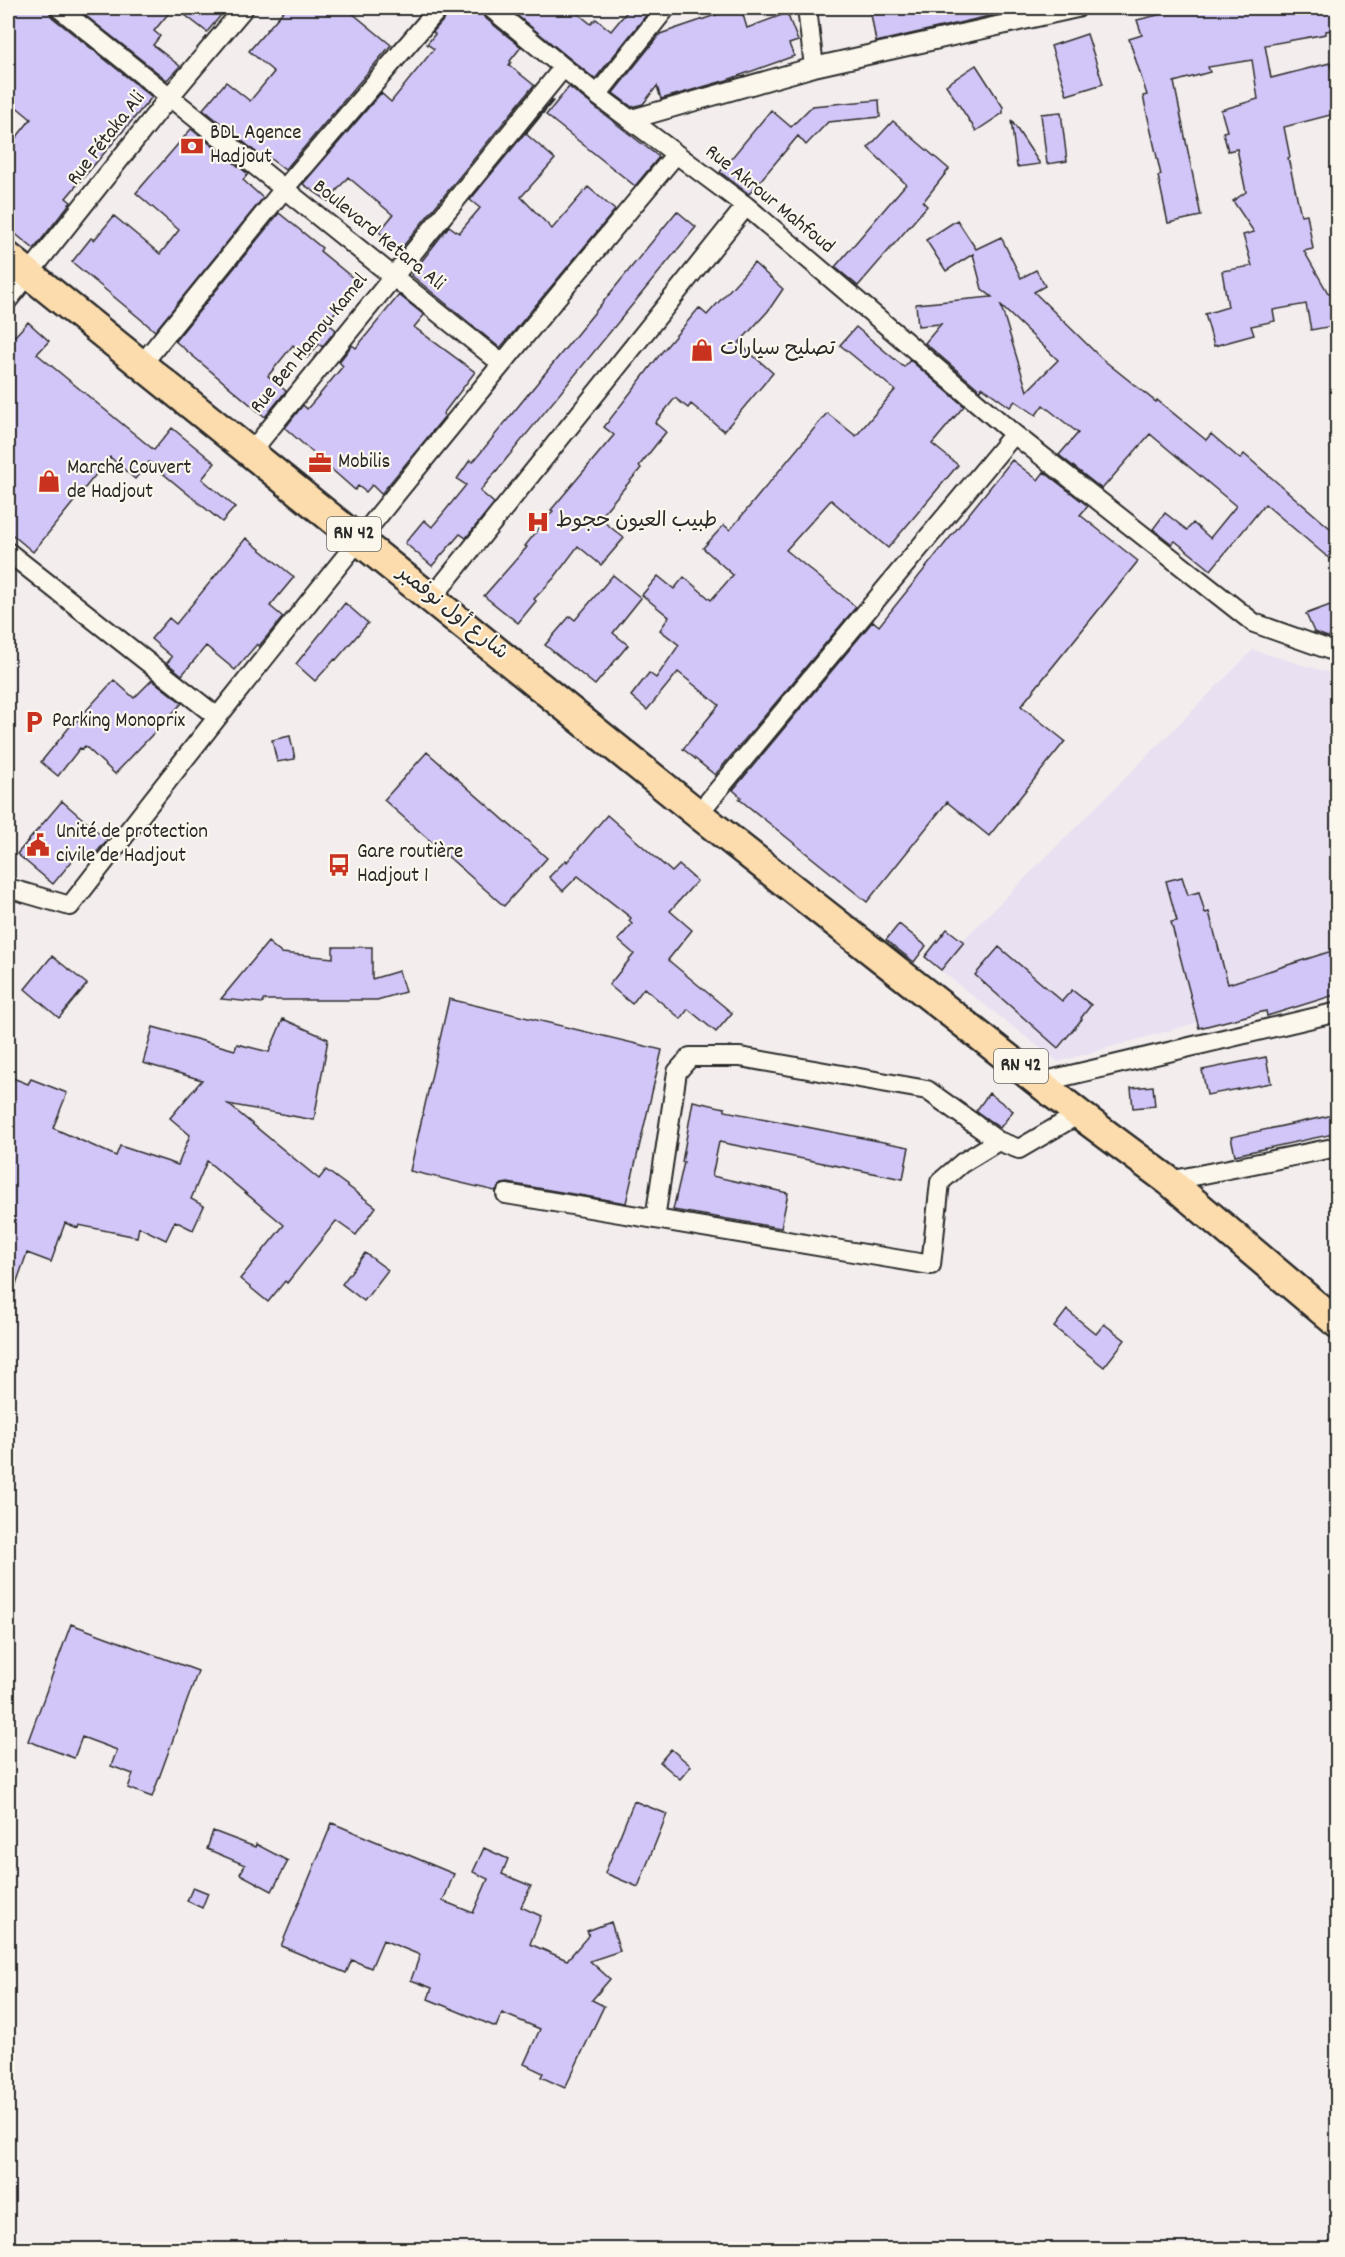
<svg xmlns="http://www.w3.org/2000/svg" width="1345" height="2257" viewBox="0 0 1345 2257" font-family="Dekko,'Playpen Sans Arabic',sans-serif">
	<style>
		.built { fill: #e9e1f1 }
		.building { fill: #d2c6f8; stroke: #2b2b2b; stroke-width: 1.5; fill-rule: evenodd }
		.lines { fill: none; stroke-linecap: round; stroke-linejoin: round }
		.minor-casing { stroke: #2b2b2b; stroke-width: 22 }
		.primary-casing { stroke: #2b2b2b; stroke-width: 33 }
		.minor { stroke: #fbf7ec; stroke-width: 18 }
		.primary { stroke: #fcdcac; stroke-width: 28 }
		.labels { text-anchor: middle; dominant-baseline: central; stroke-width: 4.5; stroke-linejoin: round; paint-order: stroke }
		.shield { fill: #fbf7ec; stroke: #696865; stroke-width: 1.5 }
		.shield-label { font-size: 20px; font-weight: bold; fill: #2b2b2b }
		.poi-label { font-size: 21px; fill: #2b2b2b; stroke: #fbf7ec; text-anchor: start }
		.street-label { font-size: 21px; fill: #2b2b2b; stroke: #fbf7ec }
	</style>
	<rect width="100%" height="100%" fill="#f3edee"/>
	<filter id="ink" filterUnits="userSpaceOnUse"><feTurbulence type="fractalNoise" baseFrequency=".0167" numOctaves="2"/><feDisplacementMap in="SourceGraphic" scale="12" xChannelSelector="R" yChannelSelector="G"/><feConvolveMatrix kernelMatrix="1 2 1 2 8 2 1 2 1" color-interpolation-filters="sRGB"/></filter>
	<g filter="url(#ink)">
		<path class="built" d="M1253,650L1337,675V988L1235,1012L1058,1062L936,967Z"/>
		<path class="building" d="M8,8H48L52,17L152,97L66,198L71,202L34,249L8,228V148L31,119L8,100Z
			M76,8H173L154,31L160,36L153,45L180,66L167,80Z
			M176,8H227L207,32Z
			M286,8H346L391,45L285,170L264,154L262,157L203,109L226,82L250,101L274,72L249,51Z
			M450,8H480L484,17L521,47L510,61L511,62L509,65L534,85L400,250L379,232L393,215L348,177L328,201L303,184L381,93L391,102L434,49L427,44L435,34L433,32L448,15Z
			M508,8H571L591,24L596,19L611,31L630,8H652L595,79Z
			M736,8H741L747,28L787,13L798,41L789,44L794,56L727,80L661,99L657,86L643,104L632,107L613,93L660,34Z
			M870,8H1024L876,42Z
			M1187,8H1338V29L1326,31V34L1265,45L1271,78L1330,63L1337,88L1332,89L1338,113L1284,127L1290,157L1288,158L1301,215L1307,214L1313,249L1304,251L1328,293L1335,292L1338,306V325L1311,330L1306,304L1273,310L1275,321L1251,326L1254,335L1214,346L1205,314L1228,307L1222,271L1252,266L1243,235L1254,232L1233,201L1246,192L1237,149L1228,151L1223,132L1227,131L1221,110L1258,99L1252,60L1208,67L1210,72L1174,82L1201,216L1168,223L1158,176L1161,175L1143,96L1147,95L1129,39L1142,35L1137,20Z
			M1087,34L1103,84L1067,95L1051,46Z
			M976,65L1003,107V113L976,131L946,85Z
			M569,87L659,157L635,186L546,115Z
			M552,100L553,101L526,134L555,159L521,197L552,229L588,187L615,210L500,348L411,275L449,226L459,233L480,208L470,200Z
			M879,100L880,117L828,122L806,145L798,136L749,194L720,172L771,110L791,127L812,106Z
			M1061,112L1067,161L1047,164L1041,114Z
			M1011,120L1040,164L1017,167Z
			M893,121L949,169L923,202L927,206L858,286L835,267L906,184L868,148Z
			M191,129L248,174L243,180L263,198L155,331L72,262L91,238L94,240L114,216L160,254L179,230L136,193Z
			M677,211L696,227L480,491L494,503L466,538L460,534L432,566L405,543L424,520L432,527L466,485L457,479L470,460L473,462Z
			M279,213L322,248L320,251L359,283L327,322L336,330L322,347L319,344L307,358L293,345L268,376L286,391L265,417L175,341Z
			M957,220L976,249L1001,237L1021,278L1036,270L1045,286L1034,292L1101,358L1156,402L1157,400L1206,440L1211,434L1240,459L1244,454L1338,535V566L1265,504L1211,570L1175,541L1172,544L1153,529L1165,513L1187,530L1193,523L1210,538L1236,506L1150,434L1102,489L1059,455L1078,433L1043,405L1036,415L1015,401L1010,407L982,387L980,390L925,343L941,324L918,326L916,304L992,297L982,289L973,254L946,271L926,240ZM1001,306L1058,360L1027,391Z
			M754,263L783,289L768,311L739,343L773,373L724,431L691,404L688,408L675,398L655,423L666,432L639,466L641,468L599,518L624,538L601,565L578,546L554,578L534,599L536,601L518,623L484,596L527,547L525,546L553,511L551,510L614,435L604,427L661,353L699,308L707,315Z
			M399,295L424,315L414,327L475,372L443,414L445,416L381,494L372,485L366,492L358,486L355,490L285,428L303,405L307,409L320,394L343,366L339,362L352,345L356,348Z
			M28,322L49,341L37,354L154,450L172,428L215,463L202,479L235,507L222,522L149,462L135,479L110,457L33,552L8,531V330L15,336Z
			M856,327L904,367L910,360L964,406L932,444L958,465L888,548L831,500L786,550L856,607L715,775L683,749L719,705L678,672L647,710L631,696L649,673L656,678L679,645L660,630L669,617L642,595L658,576L674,589L684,577L711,600L733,575L703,548L724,525L730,530L827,413L856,436L895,390L840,345Z
			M1012,460L1038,480L1044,472L1088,506L1080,515L1138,561L1021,706L1065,741L989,836L947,802L867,902L739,799L741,797L733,790L873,621L879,626Z
			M246,538L294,577L270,606L283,617L259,646L257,644L235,670L206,646L182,675L167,663L172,657L151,639L169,618L176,624Z
			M613,575L641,598L613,633L628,645L595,685L545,645L570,616L575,620Z
			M1338,602V638L1333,639L1314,632L1306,614Z
			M345,603L368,623L336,660L335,659L315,681L296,664Z
			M114,680L134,698L152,680L182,703L115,774L85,746L82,749L80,748L58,776L41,762L72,724L73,725Z
			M290,736L295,759L277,762L272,740Z
			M427,752L547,858L504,906L384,800Z
			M62,801L107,840L92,858L82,849L53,884L17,854Z
			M607,815L672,872L679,865L697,881L670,911L692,930L668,960L732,1013L716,1032L688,1009L681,1019L644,988L632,1004L609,985L634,954L618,940L632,924L629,921L631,918L578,876L563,891L549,877L566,860L567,862Z
			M1182,877L1188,895L1199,892L1205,913L1209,912L1228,984L1338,949V994L1267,1016L1266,1011L1199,1028L1171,922L1177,921L1166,881Z
			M899,924L926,946L914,962L886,940Z
			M947,929L964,942L941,970L925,957Z
			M268,942L281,953L333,958V947H372V979L399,971L405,992L377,1000H263V1003L221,999Z
			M999,947L1062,1001L1072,990L1091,1005L1081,1018L1082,1019L1058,1048L975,975Z
			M52,956L87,984L59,1018L25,989Z
			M449,999L662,1050L626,1203L508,1183L502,1184L495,1191L410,1171Z
			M283,1019L328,1039L314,1120L228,1104L319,1179L326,1170L376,1207L356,1235L336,1221L287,1283L285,1281L268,1302L240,1279L284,1225L207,1161L191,1199L204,1206L193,1230L175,1221L166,1240L139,1227L137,1237L79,1225L78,1228L65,1223L51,1262L27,1253L10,1301L8,1300V1076L28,1084L31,1079L67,1093L53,1128L116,1156L120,1146L178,1165L190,1135L170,1118L202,1080L143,1063L153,1027L235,1050L237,1044L269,1052Z
			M1266,1057L1271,1083L1207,1095L1202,1070Z
			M1153,1086L1155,1106L1133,1108L1131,1088Z
			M989,1093L1013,1111L1000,1128L976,1111Z
			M693,1101L725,1108V1111L909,1147L903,1179L719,1142L712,1176L788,1193L781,1228L673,1210L684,1162H682Z
			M1338,1114V1133L1235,1155L1231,1137Z
			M365,1253L388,1270L364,1301L342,1284Z
			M1067,1310L1096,1334L1104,1324L1125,1340L1104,1367L1054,1327Z
			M71,1624L198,1671L152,1797L128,1788L133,1774L111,1766L117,1750L82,1737L74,1758L28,1741Z
			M671,1749L691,1766L680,1779L660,1762Z
			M634,1801L667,1814L638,1887L605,1873Z
			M332,1823L454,1874L443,1901L473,1913L488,1879L473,1872L484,1848L508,1859L502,1874L531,1886L521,1907L541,1916L530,1944L567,1960L589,1935L587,1931L611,1922L620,1951L590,1961L610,1979L592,2000L604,2006L565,2088L541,2077L543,2073L524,2064L540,2029L502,2013L496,2027L428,1999L432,1988L411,1980L420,1955L383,1940L371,1968L352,1960L346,1973L281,1946Z
			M213,1831L255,1847L256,1844L288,1861L272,1891L240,1874L245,1865L207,1849Z
			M193,1887L208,1893L202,1908L187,1901Z"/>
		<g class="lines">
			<g class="minor-casing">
				<path id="minor" d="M59,8L501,363
					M491,8L597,95L746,206L1014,434L1254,623L1333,651L1338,649
					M807,8L814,67
					M597,95L666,8
					M632,119L814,67L1077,8
					M8,300L170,96L244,8
					M142,364L284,189L439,8
					M250,453L563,68
					M8,552L216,716
					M432,598L746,206
					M698,814L1014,434
					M8,888L70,906C267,651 469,401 676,154
					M1041,1082L1338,1012
					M1169,1181L1338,1147
					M506,1194L931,1265L940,1182L962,1163L998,1141
					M655,1219L677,1072L690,1057H740L927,1090L998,1141L1019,1149L1079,1114"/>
			</g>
			<g class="primary-casing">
				<path id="primary" d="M8,257L698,814L1079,1114L1169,1181L1338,1324"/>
			</g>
			<use href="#minor" class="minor"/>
			<use href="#primary" class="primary"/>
		</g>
	</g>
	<defs>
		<g id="bank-bare" transform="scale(1.8)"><path d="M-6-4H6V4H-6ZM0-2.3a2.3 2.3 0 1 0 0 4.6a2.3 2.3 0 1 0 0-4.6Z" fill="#c8321e" stroke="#fbf7ec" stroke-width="2.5" paint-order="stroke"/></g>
		<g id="shop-bare" transform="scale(1.8)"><path d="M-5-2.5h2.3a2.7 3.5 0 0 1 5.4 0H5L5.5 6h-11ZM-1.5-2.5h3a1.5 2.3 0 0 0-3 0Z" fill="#c8321e" stroke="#fbf7ec" stroke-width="2.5" paint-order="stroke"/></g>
		<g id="office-bare" transform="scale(1.8)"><path d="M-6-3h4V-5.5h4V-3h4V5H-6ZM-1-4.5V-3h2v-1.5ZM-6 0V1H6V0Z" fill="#c8321e" stroke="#fbf7ec" stroke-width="2.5" paint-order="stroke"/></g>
		<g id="hospital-bare" transform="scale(1.8)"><path d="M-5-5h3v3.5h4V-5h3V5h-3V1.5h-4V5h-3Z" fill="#c8321e" stroke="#fbf7ec" stroke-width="2.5" paint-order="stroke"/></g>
		<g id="parking-bare" transform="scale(1.8)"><path d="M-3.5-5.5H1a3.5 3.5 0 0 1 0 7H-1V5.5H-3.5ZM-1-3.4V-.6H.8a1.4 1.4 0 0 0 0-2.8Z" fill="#c8321e" stroke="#fbf7ec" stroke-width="2.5" paint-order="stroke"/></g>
		<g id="civic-bare" transform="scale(1.8)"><path d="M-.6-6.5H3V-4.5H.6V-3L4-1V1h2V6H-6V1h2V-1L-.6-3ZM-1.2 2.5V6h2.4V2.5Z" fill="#c8321e" stroke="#fbf7ec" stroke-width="2.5" paint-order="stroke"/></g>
		<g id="bus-bare" transform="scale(1.8)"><path d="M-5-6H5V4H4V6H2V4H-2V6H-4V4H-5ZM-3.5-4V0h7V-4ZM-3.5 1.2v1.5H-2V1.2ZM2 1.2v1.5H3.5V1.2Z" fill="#c8321e" stroke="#fbf7ec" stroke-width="2.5" paint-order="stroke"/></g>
	</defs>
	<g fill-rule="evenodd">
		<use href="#bank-bare" x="192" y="146"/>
		<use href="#shop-bare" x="702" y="350"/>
		<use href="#office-bare" x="320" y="463"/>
		<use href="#shop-bare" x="49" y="481"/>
		<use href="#hospital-bare" x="538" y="522"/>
		<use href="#parking-bare" x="34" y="722"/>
		<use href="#civic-bare" x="38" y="845"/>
		<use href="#bus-bare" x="339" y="865"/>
	</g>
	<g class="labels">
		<g class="shield">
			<rect x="327" y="517" width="54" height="34" rx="4.5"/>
			<rect x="994" y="1049" width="54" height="34" rx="4.5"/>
		</g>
		<g class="shield-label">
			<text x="354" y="534">RN 42</text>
			<text x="1021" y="1066">RN 42</text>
		</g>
		<g class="poi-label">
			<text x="210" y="134">BDL Agence<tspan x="210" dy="24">Hadjout</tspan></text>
			<text x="720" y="350">تصليح سيارات</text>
			<text x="338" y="463">Mobilis</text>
			<text x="67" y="469">Marché Couvert<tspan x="67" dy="24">de Hadjout</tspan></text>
			<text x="556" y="522">طبيب العيون حجوط</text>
			<text x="52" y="722">Parking Monoprix</text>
			<text x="56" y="833">Unité de protection<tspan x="56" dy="24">civile de Hadjout</tspan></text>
			<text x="357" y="853">Gare routière<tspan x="357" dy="24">Hadjout 1</tspan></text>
		</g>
		<g class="street-label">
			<text transform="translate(107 139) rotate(-52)">Rue Fétaka Ali</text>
			<text transform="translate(769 200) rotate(39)">Rue Akrour Mahfoud</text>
			<text transform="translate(378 236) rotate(39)">Boulevard Ketara Ali</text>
			<text transform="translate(310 344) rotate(-51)">Rue Ben Hamou Kamel</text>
			<text transform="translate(452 614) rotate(39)">شارع أول نوفمبر</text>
		</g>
	</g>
	<rect width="1345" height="2257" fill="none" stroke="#fbf7ec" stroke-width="30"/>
	<rect x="15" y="15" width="1315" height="2227" fill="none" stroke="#2b2b2b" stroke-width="2" filter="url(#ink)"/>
</svg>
